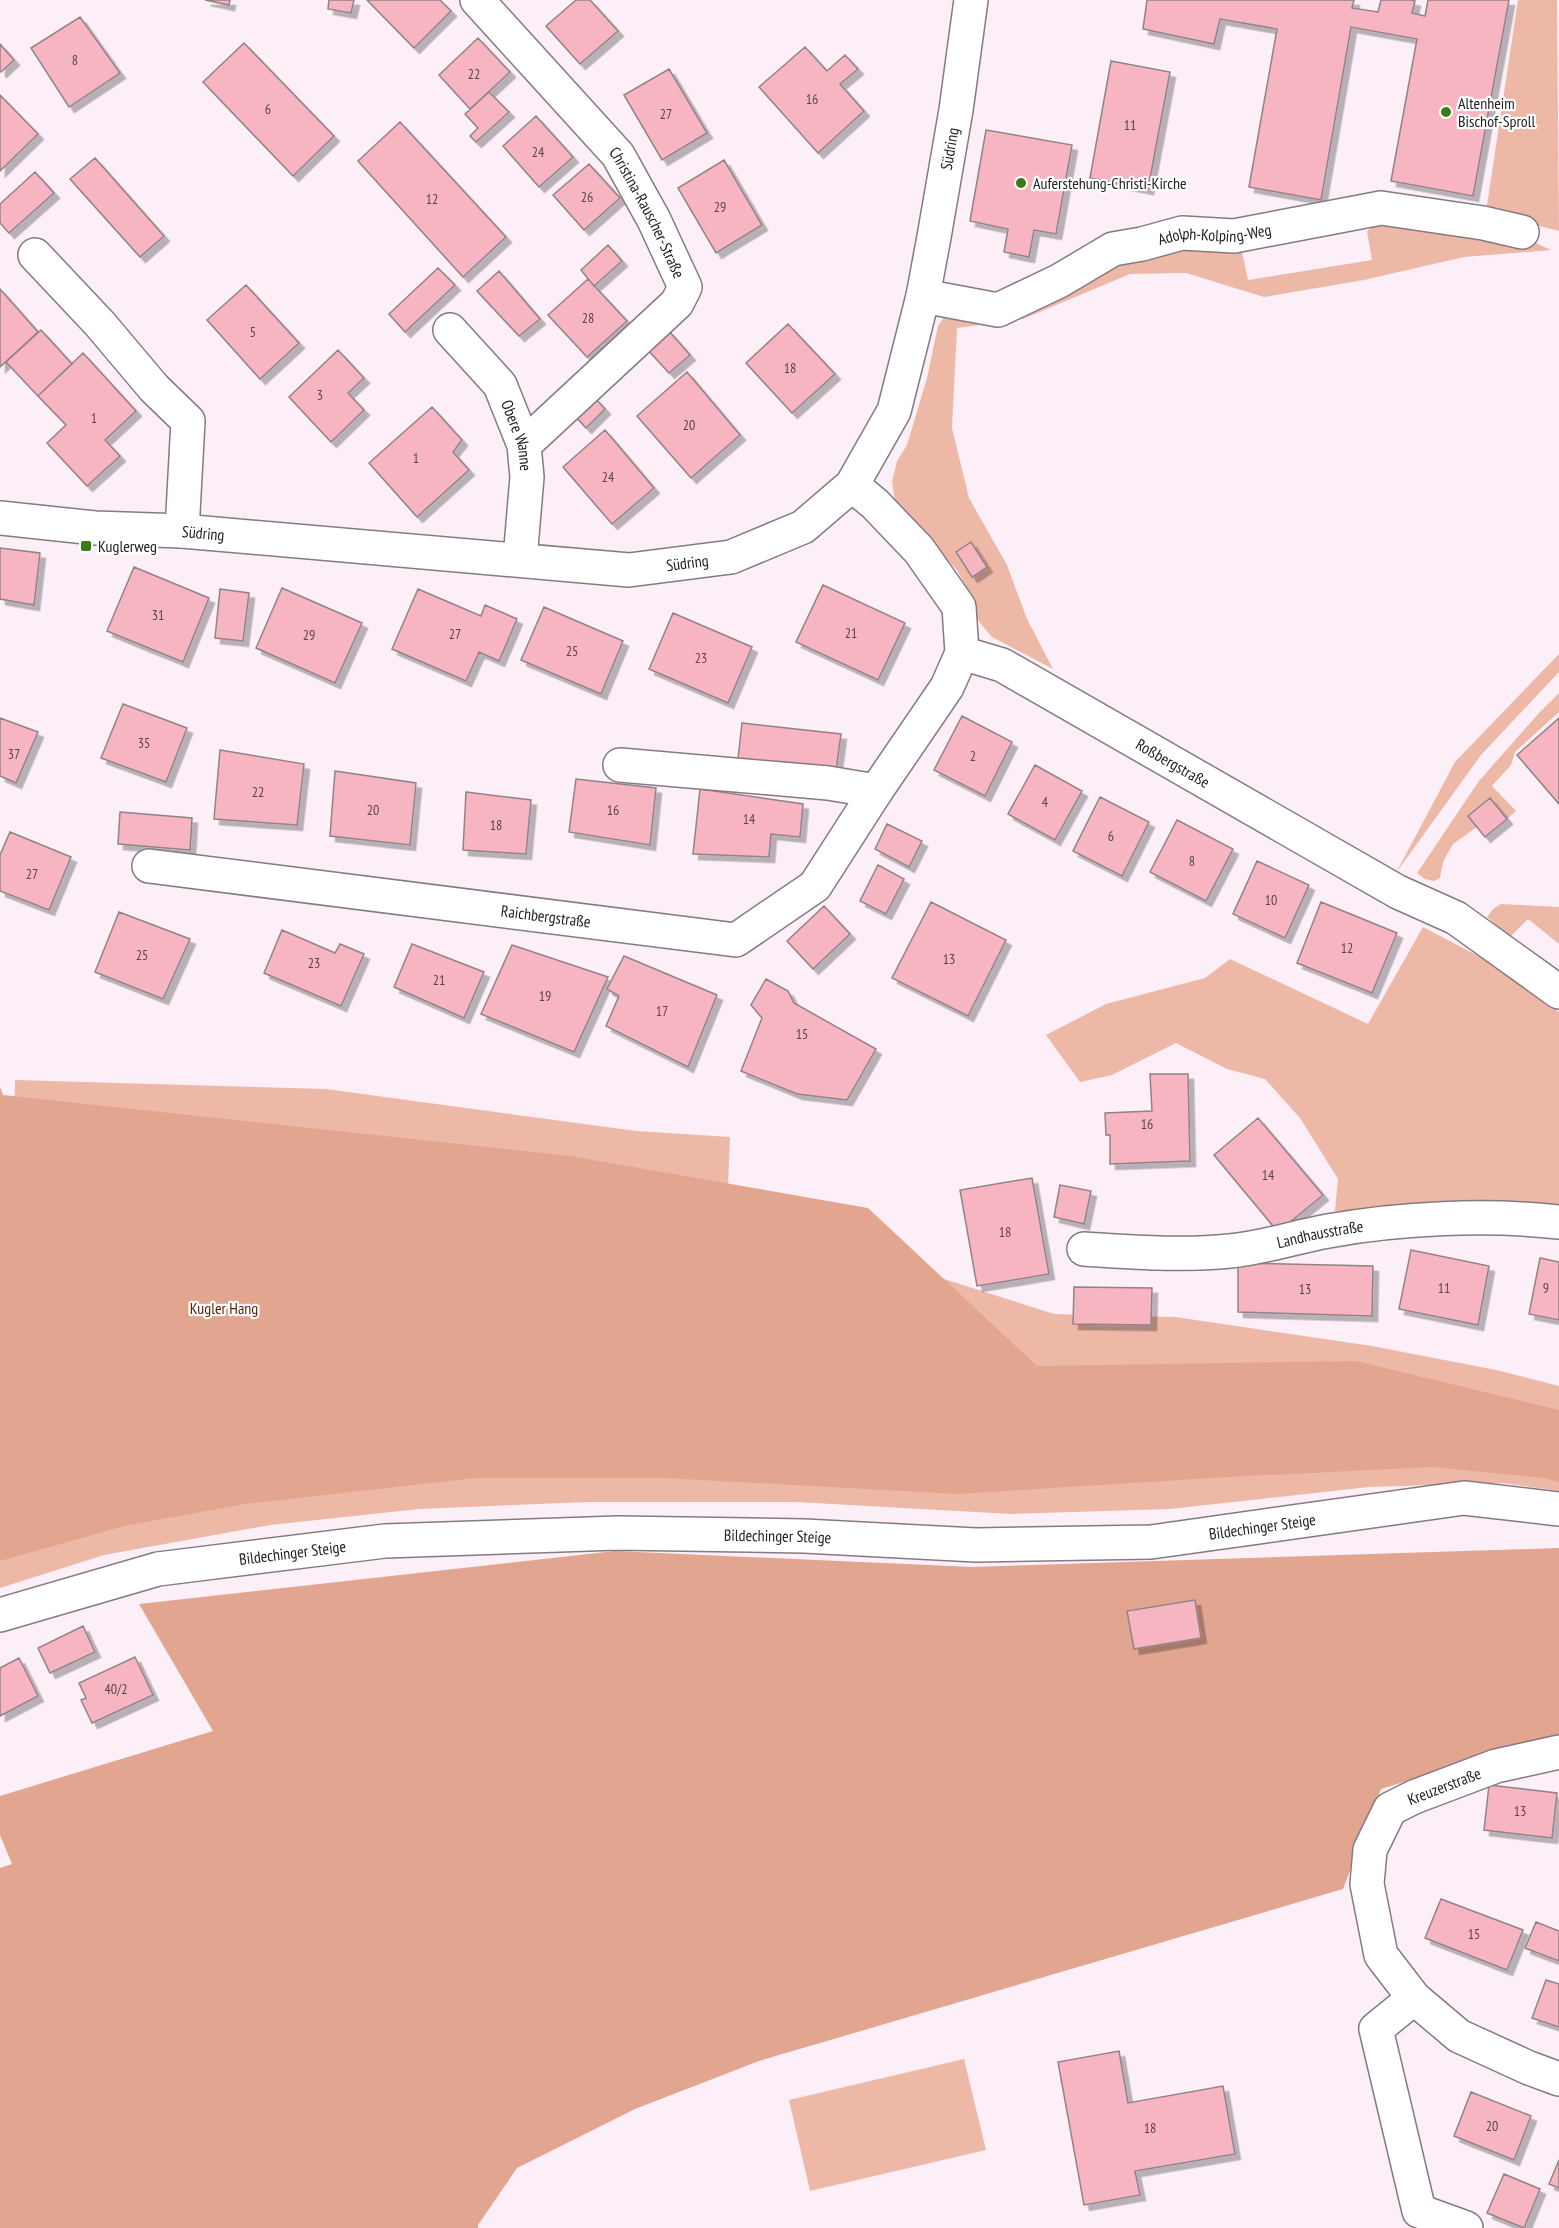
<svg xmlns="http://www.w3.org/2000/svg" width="1559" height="2228" viewBox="0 0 1559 2228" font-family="'PT Sans Narrow',sans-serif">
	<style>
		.green { fill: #eeb8a7 }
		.forest { fill: #e2a590 }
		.building { fill: #f7b5c1; stroke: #928386; stroke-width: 1.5; filter: url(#shadow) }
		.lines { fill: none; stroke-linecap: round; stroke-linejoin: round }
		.street-casing { stroke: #857a83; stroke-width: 36 }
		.secondary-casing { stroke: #857a83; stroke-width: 36 }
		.street { stroke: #fff; stroke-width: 33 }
		.secondary { stroke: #fff; stroke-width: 33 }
		.poi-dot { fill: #3d7b18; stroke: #fff; stroke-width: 2 }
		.labels { text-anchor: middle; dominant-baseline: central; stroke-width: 4.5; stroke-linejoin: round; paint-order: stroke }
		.number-label { font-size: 14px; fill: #5a454a }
		.poi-label { font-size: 16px; fill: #252023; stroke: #fff; text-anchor: start }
		.street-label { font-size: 16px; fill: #252023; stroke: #fff }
		.park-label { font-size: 16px; fill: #621b00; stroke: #fff }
	</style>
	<defs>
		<filter id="shadow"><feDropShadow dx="5.5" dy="5.5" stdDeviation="0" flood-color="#0004"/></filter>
	</defs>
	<rect width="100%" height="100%" fill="#fceff8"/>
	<path class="green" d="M1518,0H1557L1559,231L1486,212Z
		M1379,222L1523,237L1551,250L1464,257L1364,280L1264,297L1186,273L1130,274L1023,319L957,328L952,428L969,498L1007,565L1027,619L1053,669L992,637L980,623L972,608L967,588L957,570L903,513L895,501L892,482L897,461L907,445L927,378L938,326L944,317L955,315L1093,269L1173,249H1236L1242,252L1248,280L1372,260L1367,231Z
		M1559,654V672L1481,755L1396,873L1455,762Z
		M1559,693V712L1515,752L1511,765L1492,786L1516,811L1507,819L1489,798L1468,816L1477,827L1453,844L1443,862L1440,878L1434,881L1425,879L1417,873L1479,781L1539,713Z
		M1501,904L1559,907V944L1528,919L1510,937L1487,917L1494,908Z
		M1423,927L1499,967L1559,1012V1205L1521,1203L1335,1211L1338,1179L1300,1118L1265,1079L1227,1069L1176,1043L1112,1075L1080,1082L1046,1035L1106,1004L1205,978L1230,959L1368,1024Z
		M15,1080L326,1089L636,1131L730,1137L727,1210L1054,1314L1175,1317L1372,1346L1496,1370L1559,1386V1491L1502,1483L1369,1487L1170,1509L1011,1514L796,1502H587L419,1509L270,1525L104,1555L0,1588V1146L14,1144Z
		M964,2059L986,2150L810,2191L789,2100Z"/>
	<path class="forest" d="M0,1087L3,1095L570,1156L868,1208L1037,1366L1356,1361L1559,1410V1482L1544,1478L1432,1467L1228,1477L958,1494L664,1478H475L245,1504L124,1526L0,1561Z
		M1559,1548V1734L1381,1789L1343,1889L759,2061L635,2109L517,2168L478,2225V2228H0V1868L12,1864L0,1835V1796L213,1731L139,1604L615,1551L972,1567Z"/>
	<path class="building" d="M205,0H230L229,5Z
		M329,0H354L351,13L328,9Z
		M367,0H440L451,11L414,48Z
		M576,0H590L618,31L580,64L546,26Z
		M1147,0H1354L1352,8L1378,12L1381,0H1411L1415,1L1412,13L1425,16L1428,0H1509L1473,196L1391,181L1417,39L1351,27L1321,200L1249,187L1277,29L1220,19L1214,44L1143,29Z
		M80,17L120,73L69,107L31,48Z
		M478,38L510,72L470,109L439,75Z
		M244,43L334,136L293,176L203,82Z
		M0,44L14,60L1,72L0,71Z
		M805,47L827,71L845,55L858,69L840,84L864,111L818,153L759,87Z
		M1111,61L1170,72L1148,189L1090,178Z
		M669,69L707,133L662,160L624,95Z
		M489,92L509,112L476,142L470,136L478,128L465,114Z
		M0,95L38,134L0,171Z
		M536,116L573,157L539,187L503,146Z
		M400,122L506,237L463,277L358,161Z
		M986,130L1072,145L1056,234L1034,230L1029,257L1004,252L1008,229L970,221Z
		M95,158L164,236L140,257L70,179Z
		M724,160L762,225L716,253L678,188Z
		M589,164L620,198L584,230L553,195Z
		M35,172L54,193L9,233L0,223V204Z
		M608,245L622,261L594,286L581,270Z
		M438,268L455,285L405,332L389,314Z
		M499,271L540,319L519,336L477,291Z
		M588,279L627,321L587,357L548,315Z
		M246,285L299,343L260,379L207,320Z
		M0,289L38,332L0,367Z
		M788,324L835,374L792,413L746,363Z
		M41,330L72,364L38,396L6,362Z
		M668,330L690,355L669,373L647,349Z
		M338,350L364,378L348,393L364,410L331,442L289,397Z
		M83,353L136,411L105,440L120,456L87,486L47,443L66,425L38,396Z
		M687,372L740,435L691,478L637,416Z
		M595,398L605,409L586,428L575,416Z
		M432,407L462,440L453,452L469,470L417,517L369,463Z
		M605,430L654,488L612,524L563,467Z
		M971,542L987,567L972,577L956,552Z
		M0,548L40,553L34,605L0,599Z
		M134,567L209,598L183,662L107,631Z
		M823,585L905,623L878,680L796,642Z
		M282,588L362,623L335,683L256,648Z
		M220,589L249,593L243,641L215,638Z
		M418,589L481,616L485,605L517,619L499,661L479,652L466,681L392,649Z
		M544,607L623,641L601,694L521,660Z
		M673,613L752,647L728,703L649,669Z
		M123,704L187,728L166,782L101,758Z
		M962,716L1012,742L985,796L934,770Z
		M0,718L38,732L16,783L0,776Z
		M1559,718V804L1517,755Z
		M742,723L841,734L836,770L738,759Z
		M220,750L304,764L297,825L214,819Z
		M1035,765L1082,791L1055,840L1008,814Z
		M335,771L416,783L410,845L330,836Z
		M576,779L656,788L650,845L569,832Z
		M700,789L803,804L800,837L771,834L769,857L693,854Z
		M466,792L531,800L526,854L463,850Z
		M1100,797L1149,822L1122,876L1073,851Z
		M1490,798L1507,819L1485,837L1468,816Z
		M120,812L192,818L190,850L118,844Z
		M1177,820L1233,849L1206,901L1150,872Z
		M887,824L922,841L909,867L875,849Z
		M10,832L71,857L49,910L0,891V855Z
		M1257,861L1309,885L1285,938L1233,914Z
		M878,865L904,879L886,914L860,901Z
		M931,902L1006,940L968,1016L892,978Z
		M1321,902L1397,933L1372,993L1297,963Z
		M824,906L850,934L813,969L787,941Z
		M119,912L190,939L163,999L95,972Z
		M282,930L335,953L340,944L364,954L341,1006L264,973Z
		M412,944L484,972L464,1018L394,987Z
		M512,945L608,977L574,1052L481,1014Z
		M624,956L717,995L688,1067L606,1026L619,996L607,989Z
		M766,979L788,991L794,1003L876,1049L847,1100L797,1094L741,1071L762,1018L751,1005Z
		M1150,1074H1188L1190,1161L1110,1164V1135H1106L1105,1113L1152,1111Z
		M1258,1118L1323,1195L1278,1232L1214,1155Z
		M1032,1178L1049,1274L977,1286L960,1190Z
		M1060,1185L1091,1191L1084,1224L1054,1217Z
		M1411,1250L1489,1266L1478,1325L1399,1309Z
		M1540,1258L1559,1262V1320L1529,1314Z
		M1238,1263L1373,1266L1372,1316L1238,1312Z
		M1074,1287L1152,1288L1151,1325L1073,1324Z
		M1195,1600L1201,1638L1134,1649L1127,1611Z
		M83,1626L95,1652L50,1673L38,1648Z
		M135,1657L153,1695L92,1723L81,1700L86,1698L79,1683Z
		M19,1658L38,1696L0,1716V1668Z
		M1489,1785L1557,1793L1552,1838L1484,1830Z
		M1441,1899L1523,1930L1507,1970L1425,1938Z
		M1536,1922L1559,1931V1961L1525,1948Z
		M1546,1980L1559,1984V2027L1532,2018Z
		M1119,2051L1128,2103L1223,2086L1235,2154L1135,2171L1140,2195L1084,2205L1058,2062Z
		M1471,2092L1531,2116L1514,2160L1454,2136Z
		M1559,2160V2188L1549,2184Z
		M1504,2174L1540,2189L1524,2228L1487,2213Z"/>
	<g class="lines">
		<g class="street-casing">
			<g id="street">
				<path id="s1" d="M477,0L618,155L654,220L685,287L677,303L524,445"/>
				<path d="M35,255L100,324L154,388L188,421L182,531"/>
				<path id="s2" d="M923,296L998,310L1059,281L1113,249L1142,244L1182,233L1234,236L1381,208L1483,223L1522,232"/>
				<path id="s3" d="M450,330L500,385L524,445L527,477L520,559"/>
				<path id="s4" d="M852,485L875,504L919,550L959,607L962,653L1002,665L1398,892L1456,918L1559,992"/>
				<path id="s5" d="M0,518L95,528L182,531L629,570L731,557L803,527L852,485L894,411L923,296L934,237L956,110L971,0"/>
				<path d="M620,765L828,783L876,791"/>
				<path id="s6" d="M149,866L736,940L815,886L876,791L947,687L962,653"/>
				<path id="s7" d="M1084,1249C1133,1252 1181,1256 1230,1251C1263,1248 1295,1237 1328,1231C1401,1218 1485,1214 1559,1222"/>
				<path d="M1559,1752L1496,1766L1414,1797L1390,1809L1370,1850L1367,1884L1381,1955L1414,1998L1459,2036L1529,2068L1559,2079"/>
				<path d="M1414,1998L1376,2029L1419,2211L1466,2228"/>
			</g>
		</g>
		<g class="secondary-casing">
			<g id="secondary">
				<path id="s8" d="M0,1615L158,1569L385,1541L618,1533L804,1536L976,1545L1151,1542L1464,1498L1559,1509"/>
			</g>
		</g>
		<use href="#street" class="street"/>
		<use href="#secondary" class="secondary"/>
	</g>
	<g class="poi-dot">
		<circle cx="1446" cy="112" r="6"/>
		<circle cx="1021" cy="183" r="6"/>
		<rect x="80" y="540" width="12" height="12" rx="3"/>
	</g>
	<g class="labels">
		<g class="number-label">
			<text x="75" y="60">8</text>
			<text x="474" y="74">22</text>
			<text x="812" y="99">16</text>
			<text x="268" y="109">6</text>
			<text x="666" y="114">27</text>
			<text x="1130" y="125">11</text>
			<text x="538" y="152">24</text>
			<text x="587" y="197">26</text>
			<text x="432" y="199">12</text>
			<text x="720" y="207">29</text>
			<text x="588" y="318">28</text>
			<text x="253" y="332">5</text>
			<text x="790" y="368">18</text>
			<text x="320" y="395">3</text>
			<text x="94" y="418">1</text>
			<text x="689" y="425">20</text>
			<text x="416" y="458">1</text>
			<text x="608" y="477">24</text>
			<text x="158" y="615">31</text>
			<text x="851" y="633">21</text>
			<text x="455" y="634">27</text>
			<text x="309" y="635">29</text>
			<text x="572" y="651">25</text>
			<text x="701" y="658">23</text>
			<text x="144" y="743">35</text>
			<text x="14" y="754">37</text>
			<text x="973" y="756">2</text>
			<text x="258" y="792">22</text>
			<text x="1045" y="802">4</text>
			<text x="373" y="810">20</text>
			<text x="613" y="810">16</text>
			<text x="749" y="819">14</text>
			<text x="496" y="825">18</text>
			<text x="1111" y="836">6</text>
			<text x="1192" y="861">8</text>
			<text x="32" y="874">27</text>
			<text x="1271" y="900">10</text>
			<text x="1347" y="948">12</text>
			<text x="142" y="955">25</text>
			<text x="949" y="959">13</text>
			<text x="314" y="963">23</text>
			<text x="439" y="980">21</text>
			<text x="545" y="996">19</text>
			<text x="662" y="1011">17</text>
			<text x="802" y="1034">15</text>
			<text x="1147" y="1124">16</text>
			<text x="1268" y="1175">14</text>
			<text x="1005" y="1232">18</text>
			<text x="1444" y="1288">11</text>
			<text x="1546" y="1288">9</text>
			<text x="1305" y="1289">13</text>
			<text x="116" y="1689">40/2</text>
			<text x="1520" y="1811">13</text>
			<text x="1474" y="1934">15</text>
			<text x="1492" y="2126">20</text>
			<text x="1150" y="2128">18</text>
		</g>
		<g class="poi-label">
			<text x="1458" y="103">Altenheim<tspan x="1458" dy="18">Bischof-Sproll</tspan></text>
			<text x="1033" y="183">Auferstehung-Christi-Kirche</text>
			<text x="98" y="546">Kuglerweg</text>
		</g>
		<g class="street-label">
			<text stroke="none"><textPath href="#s5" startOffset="1230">Südring</textPath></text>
			<text stroke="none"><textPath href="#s1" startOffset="274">Christina-Rauscher-Straße</textPath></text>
			<text stroke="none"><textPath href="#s2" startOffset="310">Adolph-Kolping-Weg</textPath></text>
			<text stroke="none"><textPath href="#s3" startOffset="128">Obere Wanne</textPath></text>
			<text stroke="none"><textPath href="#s5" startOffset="204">Südring</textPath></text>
			<text stroke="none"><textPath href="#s5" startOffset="690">Südring</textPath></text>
			<text stroke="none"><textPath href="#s4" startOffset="448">Roßbergstraße</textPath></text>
			<text stroke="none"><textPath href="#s6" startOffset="400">Raichbergstraße</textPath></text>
			<text stroke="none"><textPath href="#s7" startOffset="238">Landhausstraße</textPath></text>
			<text stroke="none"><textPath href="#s8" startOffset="1272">Bildechinger Steige</textPath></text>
			<text stroke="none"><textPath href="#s8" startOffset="786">Bildechinger Steige</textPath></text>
			<text stroke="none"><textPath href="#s8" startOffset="300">Bildechinger Steige</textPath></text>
			<text transform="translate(1444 1786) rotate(-21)">Kreuzerstraße</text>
		</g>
		<g class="park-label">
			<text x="224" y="1308">Kugler Hang</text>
		</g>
	</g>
</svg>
